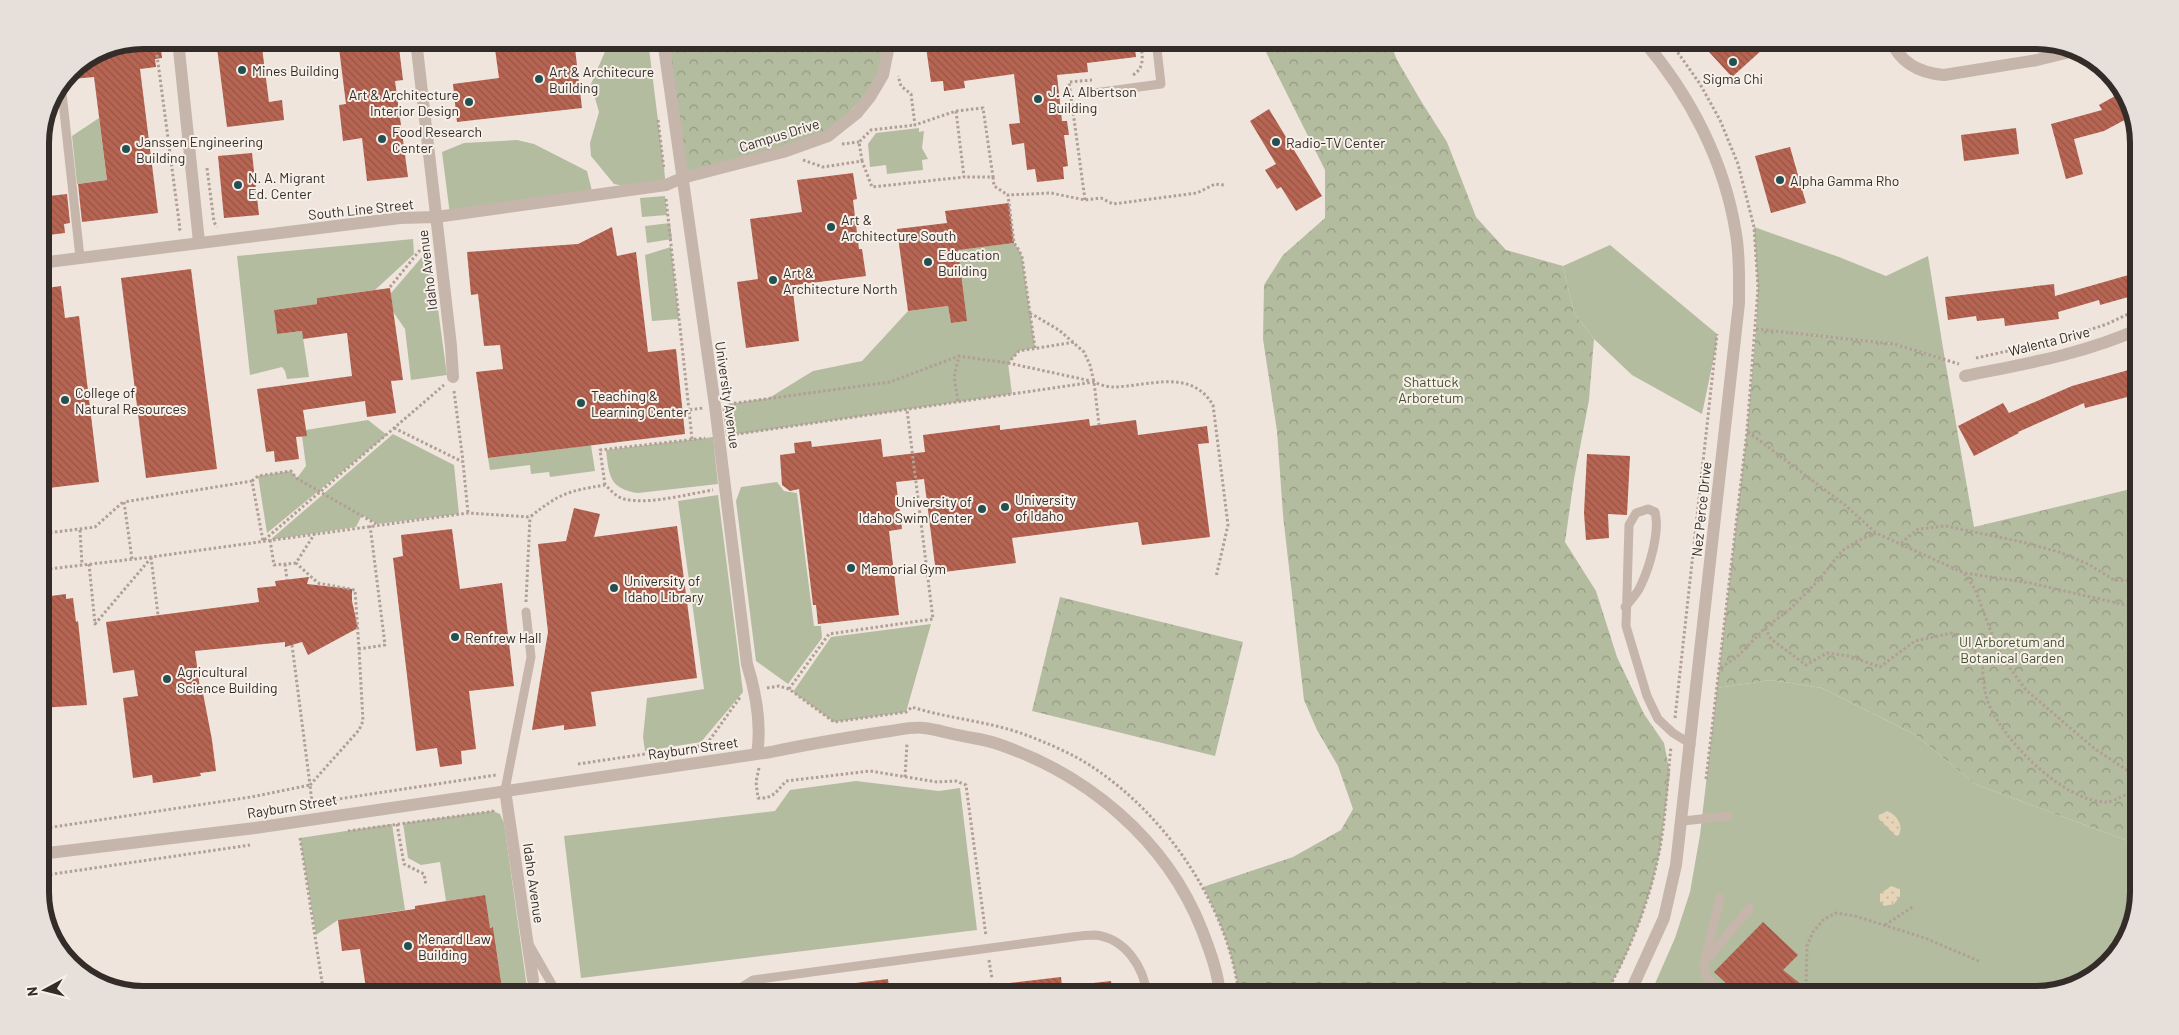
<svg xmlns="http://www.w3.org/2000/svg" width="2179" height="1035" viewBox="0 0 2179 1035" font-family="Barlow,sans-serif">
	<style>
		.grass { fill: #b4bc9f }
		.forest { fill: url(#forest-crowns) }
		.sand { fill: url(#sand-dots) }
		.building { fill: url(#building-back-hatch) }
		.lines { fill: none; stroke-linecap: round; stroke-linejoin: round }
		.path { stroke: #b19f95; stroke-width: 3; stroke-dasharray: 2.5 2.5; stroke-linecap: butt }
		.lane { stroke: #c6b5aa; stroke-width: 9 }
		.street { stroke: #c6b5aa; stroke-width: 12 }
		.poi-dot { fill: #235050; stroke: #f7f0e9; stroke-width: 2 }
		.labels { text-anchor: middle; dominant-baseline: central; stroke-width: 4; stroke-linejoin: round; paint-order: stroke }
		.poi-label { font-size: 14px; fill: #342c29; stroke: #f7f0e9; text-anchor: start }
		.street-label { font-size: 14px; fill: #342c29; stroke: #f7f0e9 }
		.park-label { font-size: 14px; fill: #464f30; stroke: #f7f0e9 }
		.rim { fill: none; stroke: #342c29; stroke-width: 6 }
	</style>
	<defs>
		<pattern id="forest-crowns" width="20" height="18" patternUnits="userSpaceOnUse" patternTransform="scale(1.25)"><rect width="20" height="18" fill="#b4bc9f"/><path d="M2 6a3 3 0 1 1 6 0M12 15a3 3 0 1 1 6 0" fill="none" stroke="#939982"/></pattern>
		<pattern id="sand-dots" width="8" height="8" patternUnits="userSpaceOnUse" patternTransform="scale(1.25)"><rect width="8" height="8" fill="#e6d4b8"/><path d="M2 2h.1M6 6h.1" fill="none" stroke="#c6b69e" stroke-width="1.8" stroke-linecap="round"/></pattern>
		<pattern id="building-back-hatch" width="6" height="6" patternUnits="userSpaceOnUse" patternTransform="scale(1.25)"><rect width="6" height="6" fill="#b76553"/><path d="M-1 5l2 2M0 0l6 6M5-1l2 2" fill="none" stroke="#965345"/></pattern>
	</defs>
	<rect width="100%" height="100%" fill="#efe5dd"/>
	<path class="grass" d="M610,40H648L666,185L640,189L614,184L591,156L590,143L599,112L591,84Z
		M99,118L107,180L77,184L72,136Z
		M919,128V132L924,131L922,148L928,159L922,160L923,170L887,174L886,165L870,167L868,144L876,133Z
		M517,140L534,144L587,171L593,195L450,215L442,152L464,143Z
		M665,196L667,215L642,217L640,198Z
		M670,223L672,239L647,243L645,226Z
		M1754,227L1839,257L1886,276L1928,256L1945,360L1894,344L1756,329L1758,288Z
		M413,239L414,254L375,290L317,298V304L274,310L277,334L302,331L309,377L287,379L285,371L282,367L250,375L237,256Z
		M1014,243L1019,250L1022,257L1035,348L1019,351L1008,363L1012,394L726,436L722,405L769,398L813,371L862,361L908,311L948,306L951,323L966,321L961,274L954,250Z
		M1610,245L1717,334L1716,347L1702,414L1632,375L1594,339L1574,313L1563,266Z
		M671,247L679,319L652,321L645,255Z
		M422,257L431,258L447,375L411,380L405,329L385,300Z
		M368,420L387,435L267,533L258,476L291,471L297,478L306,466L302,436L306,430Z
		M393,434L454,465L459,514L377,524L362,515L356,527L270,540Z
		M713,437L718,484L638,493C609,489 609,475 606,450Z
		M591,445L595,471L550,477L549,472L531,474L530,465L490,470L488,458Z
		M777,482L784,491L797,493L814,626H821L822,638L788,684L756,661L736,501L741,487Z
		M718,495L743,692L701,742L645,751L643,737L647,698L704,689L678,501Z
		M931,624L906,712L834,722L793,692L831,637Z
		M1771,680L1822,688L1916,735L1975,784L2139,845V892L2131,932L2093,978L2037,995H1650L1675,938L1690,892L1700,835L1717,688Z
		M856,781L939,791L960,788L977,930L581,978L564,836L775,811L790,790Z
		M493,811L500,814L504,823L528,995H503L493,927L482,929L485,895L446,901L440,862L421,865L408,858L403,823Z
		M392,824L405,910L338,920L316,935L300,838Z"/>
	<path class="forest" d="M663,40H890L883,75L828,136L682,178Z
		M1260,40H1389L1397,60L1421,101L1447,142L1476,217L1506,250L1563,266L1574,313L1594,339L1589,400L1574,479L1565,542L1596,591L1617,657L1644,714L1664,743L1670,773L1660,851L1652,885L1639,924L1622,964L1605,995H1239C1234,956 1221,922 1203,887L1293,857L1341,830L1353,809L1338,766L1317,730L1304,700L1283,515L1277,431L1263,339L1264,285L1283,255L1325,218V170Z
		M1756,329L1894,344L1945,360L1974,527L2139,487V845L1975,784L1916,735L1822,688L1771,680L1717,688L1747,431Z
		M1060,597L1243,642L1215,756L1032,711Z"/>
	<path class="sand" d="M1887,811C1896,814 1904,825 1899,835L1896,836L1878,818L1879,815Z
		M1891,886L1900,889V896L1894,904L1884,906L1880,901V894Z"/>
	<path class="building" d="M142,40H160L162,58L155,59L156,67L140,69L158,213L82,222L78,184L107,180L94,77L73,79L72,69L104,48Z
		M216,40H261L269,102L282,100L284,120L227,127Z
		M338,40H398L403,80L395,81L408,177L367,181L362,138L343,141L339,105L346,104Z
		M574,40L582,108L457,122L453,84L499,78L495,49Z
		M925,40H968L969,42L987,40H1134L1136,57L1087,63L1088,72L1057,75L1062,121H1067L1069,135H1064L1068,166L1063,167L1064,179L1037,182L1035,169L1027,170L1024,143L1012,145L1009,124L1020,123L1014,74L964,81L965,88L944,91L943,81L931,82Z
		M1698,40H1773L1732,77Z
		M2124,91L2132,116L2104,131L2074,139L2083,174L2066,179L2051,124L2102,110L2099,105Z
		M1269,109L1322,196L1296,211L1281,187L1277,189L1265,170L1276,164L1250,121Z
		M2016,128L2019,154L1964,161L1961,135Z
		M1790,147L1806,203L1771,213L1755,156Z
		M252,153L259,215L224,218L218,156Z
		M853,173L857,199L853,200L859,249H862L866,276L795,285L796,292H793L799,341L746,348L737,282L758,279L750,219L802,212L797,180Z
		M67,194L70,223L64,224L65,233L40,236V197Z
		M1009,203L1014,243L958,250L967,321L951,323L948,306L908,311L897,229L947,223L945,211Z
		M612,227L617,256L636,252L648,352L676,349L685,434L488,458L476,372L503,369L500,345L484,346L478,294L471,295L467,252L578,244Z
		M191,269L217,469L146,478L121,278Z
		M2139,272V294L2100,305L2099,300L2058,312L2059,319L2005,326L2004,318L1977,321L1976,316L1948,320L1945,297L2054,284L2055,296Z
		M61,286L65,318L79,316L99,482L40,489V289Z
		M390,288L403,380L391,381L396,413L367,417L365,401L303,410L307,436L296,437L299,459L275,462L274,451L266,452L257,389L352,376L347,333L303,339L302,331L277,334L274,310L317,304V298Z
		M2139,367V394L2085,408L2084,403L2018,432L2019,433L1974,456L1958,426L2003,403L2009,413L2072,386Z
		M1089,419L1090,426L1136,420L1138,435L1207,426L1209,443L1198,444L1210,537L1142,545L1138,522L1012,538L1016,563L936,573L924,479L896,482L902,529L889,531L899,615L818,624L816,605H813L799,489L790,491L782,485L780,455L795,453L794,443L811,441L812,447L881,439L883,457L925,452L923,435L1000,425V430Z
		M1587,454L1630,456L1627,515L1608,514L1609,538L1586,540L1584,513Z
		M574,508L600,514L594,537L677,526L697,678L591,692L596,726L564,730V725L532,730L548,632L538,544L566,541Z
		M452,529L460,589L502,583L514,686L469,691L476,749L461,751L462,764L440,767L437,748L416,751L393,558L403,556L401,535Z
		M309,577L307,584L352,589V601L358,628L308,655L302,642L285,647V642L195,651L200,688H202L212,740L216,771L200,773L201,776L153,783L152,775L133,778L123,698L138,696L134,670L113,673L106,622L259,602L257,588L276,586L275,581Z
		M66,594V599L73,598L76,622L78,621L87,705L40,708V601H43V597Z
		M485,895L490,928L493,927L503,995H367L360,949L342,951L338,920L415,909V906Z
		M1763,922L1798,955L1783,970L1802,985L1792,995H1739L1714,972Z
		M1061,977L1063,995H986L985,986Z
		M888,979L890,995H831V986Z
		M1111,981L1113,995H1067L1066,986Z"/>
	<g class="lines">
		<path class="path" d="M155,40L180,229L177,232
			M1669,40L1700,84L1720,120L1738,164L1754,227L1758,288L1747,431L1706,779
			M1873,40L1878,48
			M431,50L434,44L464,40
			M1133,75C1146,67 1142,54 1140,40
			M956,111L983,108L993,177H964
			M658,120L664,170
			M842,144L859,142
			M803,160L823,167L862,161L872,187L964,177L956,111L915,125L911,94L901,86L898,76
			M862,161L859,142L871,130L915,125
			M207,168L214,222L217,227
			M993,177L994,186L1008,195
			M666,199L689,410
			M1085,200L1069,82L1092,80
			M390,287L420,250L428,254
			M1030,313L1059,330L1084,352L1090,365L1094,382L1099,425
			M1756,329L1894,344L1959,364
			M2074,335L2107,324L2139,309
			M1035,348L1022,257L1019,250L1014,243L1008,195L1051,193L1085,200L1101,198L1113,204L1197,193L1215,184L1224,185
			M1976,358L2044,343
			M1008,363L1091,381
			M454,391L463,461
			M958,401L954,377L959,356
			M729,404L890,382L959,356L1008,363L1019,351L1075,342
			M394,428L463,462L468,513
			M1748,432L1845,505L1876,533
			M731,435L1094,382C1099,384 1106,387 1112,387C1147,387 1190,367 1213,405L1228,525L1216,577
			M692,439L689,410L703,408
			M252,481L258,476L291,471L296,478L376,524
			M605,485L600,450L705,438
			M80,530L82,565
			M315,533L296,563L318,583L355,590L359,649
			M40,534L95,527L123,502
			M270,540L274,565L296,563
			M1901,543L1918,529L1946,526L2022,542L2059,552L2088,564L2114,580L2139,581
			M151,557L158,615
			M132,559L124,502L252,481L263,541L444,385
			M89,564L95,624L151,558
			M285,564L287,580
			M40,570L151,557L468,513L530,517C560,493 568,491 605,485C611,490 616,497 624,499C649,505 688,494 713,490
			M1965,573L2030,583L2139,608
			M526,602L530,517
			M1765,628L1771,639L1806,665L1827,653L1849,656L1880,667L1915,641L1952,633L1982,657C1983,671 1983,686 1987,699C1999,737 2065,804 2108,802C2114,801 2129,793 2136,790L2139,787
			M292,645L310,785
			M1721,668L1739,655L1765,628L1790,609L1817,582L1842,551L1857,541L1876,533L1964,573L1975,589L1996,645L2009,667L2026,690L2095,749L2139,778
			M767,688L779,686L789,689L834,722L906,712L912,707C949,719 989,721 1026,735C1045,742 1075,755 1091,766C1166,815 1228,905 1239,995
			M789,689L829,634L933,619L907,410
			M1675,718L1717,334
			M578,764L706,745L741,696
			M759,768L756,782L758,798C773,799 777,791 786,781L870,771L937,782L956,781L966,785L986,936
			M905,777L907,743
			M310,785L359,730L363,721L359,649L385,645L370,525
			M397,824L404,864L424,874L426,885
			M40,829L251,797L310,785L312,803L496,775
			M348,831L488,812L493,811V809
			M300,838L324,995
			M40,876L250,845
			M1885,925L1914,906
			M989,960L992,979
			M1605,995C1630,950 1649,903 1659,853C1666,818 1667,782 1671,747
			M1800,995L1806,984L1807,946L1813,932L1824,919L1836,913L1855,916L1925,938L1981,962"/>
		<path class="lane" d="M61,84L80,257
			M1094,93L1161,84L1156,40
			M1625,607C1631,600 1638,593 1641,585C1650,566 1660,531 1655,512L1648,509L1636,513L1629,525L1626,626L1647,696L1658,719L1673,733L1691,744
			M505,790L531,657L526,612
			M1683,821L1728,816
			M1720,898L1704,964L1706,975L1720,995
			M530,946L558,995
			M1705,961L1750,908
			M729,995L753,980L1072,937C1079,936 1087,935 1095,935C1125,938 1144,967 1147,995"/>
		<path class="street" d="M178,40L199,242
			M416,40L451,346L453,377
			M663,40L715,406L747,664C756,693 762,723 757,754
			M1891,40C1900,63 1920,73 1944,75L2037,60L2078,50
			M40,263L400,218L436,217L666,185L682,178L783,152L828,136L857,113L870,97L883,75L890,40
			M1965,376C2024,364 2084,354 2139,329
			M505,790L533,980
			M40,854L255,828L771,752C808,744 845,738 883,732C896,731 911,726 924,728C935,729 947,733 958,735C970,738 983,739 995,743C1086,773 1166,839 1202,930C1210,951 1218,972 1220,995
			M1629,995L1664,918L1676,865L1739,303C1739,280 1740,257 1736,234C1725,162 1690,95 1643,40"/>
	</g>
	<g class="poi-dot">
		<circle cx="1733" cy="62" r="5"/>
		<circle cx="242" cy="70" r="5"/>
		<circle cx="539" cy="79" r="5"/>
		<circle cx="1038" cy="99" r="5"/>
		<circle cx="469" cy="102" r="5"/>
		<circle cx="382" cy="139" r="5"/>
		<circle cx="1276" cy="142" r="5"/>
		<circle cx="126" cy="149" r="5"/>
		<circle cx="1780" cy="180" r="5"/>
		<circle cx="238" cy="185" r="5"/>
		<circle cx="831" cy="227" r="5"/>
		<circle cx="928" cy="262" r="5"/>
		<circle cx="773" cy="280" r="5"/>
		<circle cx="65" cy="400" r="5"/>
		<circle cx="581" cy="403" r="5"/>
		<circle cx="1005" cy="507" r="5"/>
		<circle cx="982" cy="509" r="5"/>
		<circle cx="851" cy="568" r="5"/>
		<circle cx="614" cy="588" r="5"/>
		<circle cx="455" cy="637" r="5"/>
		<circle cx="167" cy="679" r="5"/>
		<circle cx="408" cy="946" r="5"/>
	</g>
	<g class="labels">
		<g class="poi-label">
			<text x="252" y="70">Mines Building</text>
			<text x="549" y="71">Art &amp; Architecure<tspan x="549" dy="16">Building</tspan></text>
			<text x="1733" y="78" text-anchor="middle">Sigma Chi</text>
			<text x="1048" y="91">J. A. Albertson<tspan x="1048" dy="16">Building</tspan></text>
			<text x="459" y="94" text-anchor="end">Art &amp; Architecture<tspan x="459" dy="16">Interior Design</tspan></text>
			<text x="392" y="131">Food Research<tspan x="392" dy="16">Center</tspan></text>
			<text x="136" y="141">Janssen Engineering<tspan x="136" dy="16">Building</tspan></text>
			<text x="1286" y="142">Radio-TV Center</text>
			<text x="248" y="177">N. A. Migrant<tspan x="248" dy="16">Ed. Center</tspan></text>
			<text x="1790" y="180">Alpha Gamma Rho</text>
			<text x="841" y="219">Art &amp;<tspan x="841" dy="16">Architecture South</tspan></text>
			<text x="938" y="254">Education<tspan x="938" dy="16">Building</tspan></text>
			<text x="783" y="272">Art &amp;<tspan x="783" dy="16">Architecture North</tspan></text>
			<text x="75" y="392">College of<tspan x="75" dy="16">Natural Resources</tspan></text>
			<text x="591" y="395">Teaching &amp;<tspan x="591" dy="16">Learning Center</tspan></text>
			<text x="1015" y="499">University<tspan x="1015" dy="16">of Idaho</tspan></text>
			<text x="972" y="501" text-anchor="end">University of<tspan x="972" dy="16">Idaho Swim Center</tspan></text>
			<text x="861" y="568">Memorial Gym</text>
			<text x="624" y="580">University of<tspan x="624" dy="16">Idaho Library</tspan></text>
			<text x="465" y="637">Renfrew Hall</text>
			<text x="177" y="671">Agricultural<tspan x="177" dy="16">Science Building</tspan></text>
			<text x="418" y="938">Menard Law<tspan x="418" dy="16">Building</tspan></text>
		</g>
		<g class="street-label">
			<text transform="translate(779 135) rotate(-17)">Campus Drive</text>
			<text transform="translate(361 209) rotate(-6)">South Line Street</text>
			<text transform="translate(427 270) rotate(-97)">Idaho Avenue</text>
			<text transform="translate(2049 341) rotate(-14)">Walenta Drive</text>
			<text transform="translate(728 395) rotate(82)">University Avenue</text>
			<text transform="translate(1701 509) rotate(-84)">Nez Perce Drive</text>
			<text transform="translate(693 748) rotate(-8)">Rayburn Street</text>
			<text transform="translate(292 806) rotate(-9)">Rayburn Street</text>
			<text transform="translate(534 883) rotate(82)">Idaho Avenue</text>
		</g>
		<g class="park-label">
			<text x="1431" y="381">Shattuck<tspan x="1431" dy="16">Arboretum</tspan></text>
			<text x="2012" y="641">UI Arboretum and<tspan x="2012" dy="16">Botanical Garden</tspan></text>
		</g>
	</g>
	<path d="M0 0H2179V1035H0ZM143 49H2036A94 94 0 0 1 2130 143V892A94 94 0 0 1 2036 986H143A94 94 0 0 1 49 892V143A94 94 0 0 1 143 49Z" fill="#e7e0da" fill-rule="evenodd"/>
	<path class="rim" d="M143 49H2036A94 94 0 0 1 2130 143V892A94 94 0 0 1 2036 986H143A94 94 0 0 1 49 892V143A94 94 0 0 1 143 49Z"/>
	<g transform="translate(45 990) rotate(263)" stroke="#f7f0e9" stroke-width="4" paint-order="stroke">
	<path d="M0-4L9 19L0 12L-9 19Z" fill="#342c29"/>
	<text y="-8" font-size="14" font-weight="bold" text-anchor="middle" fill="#342c29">N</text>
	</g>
</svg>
